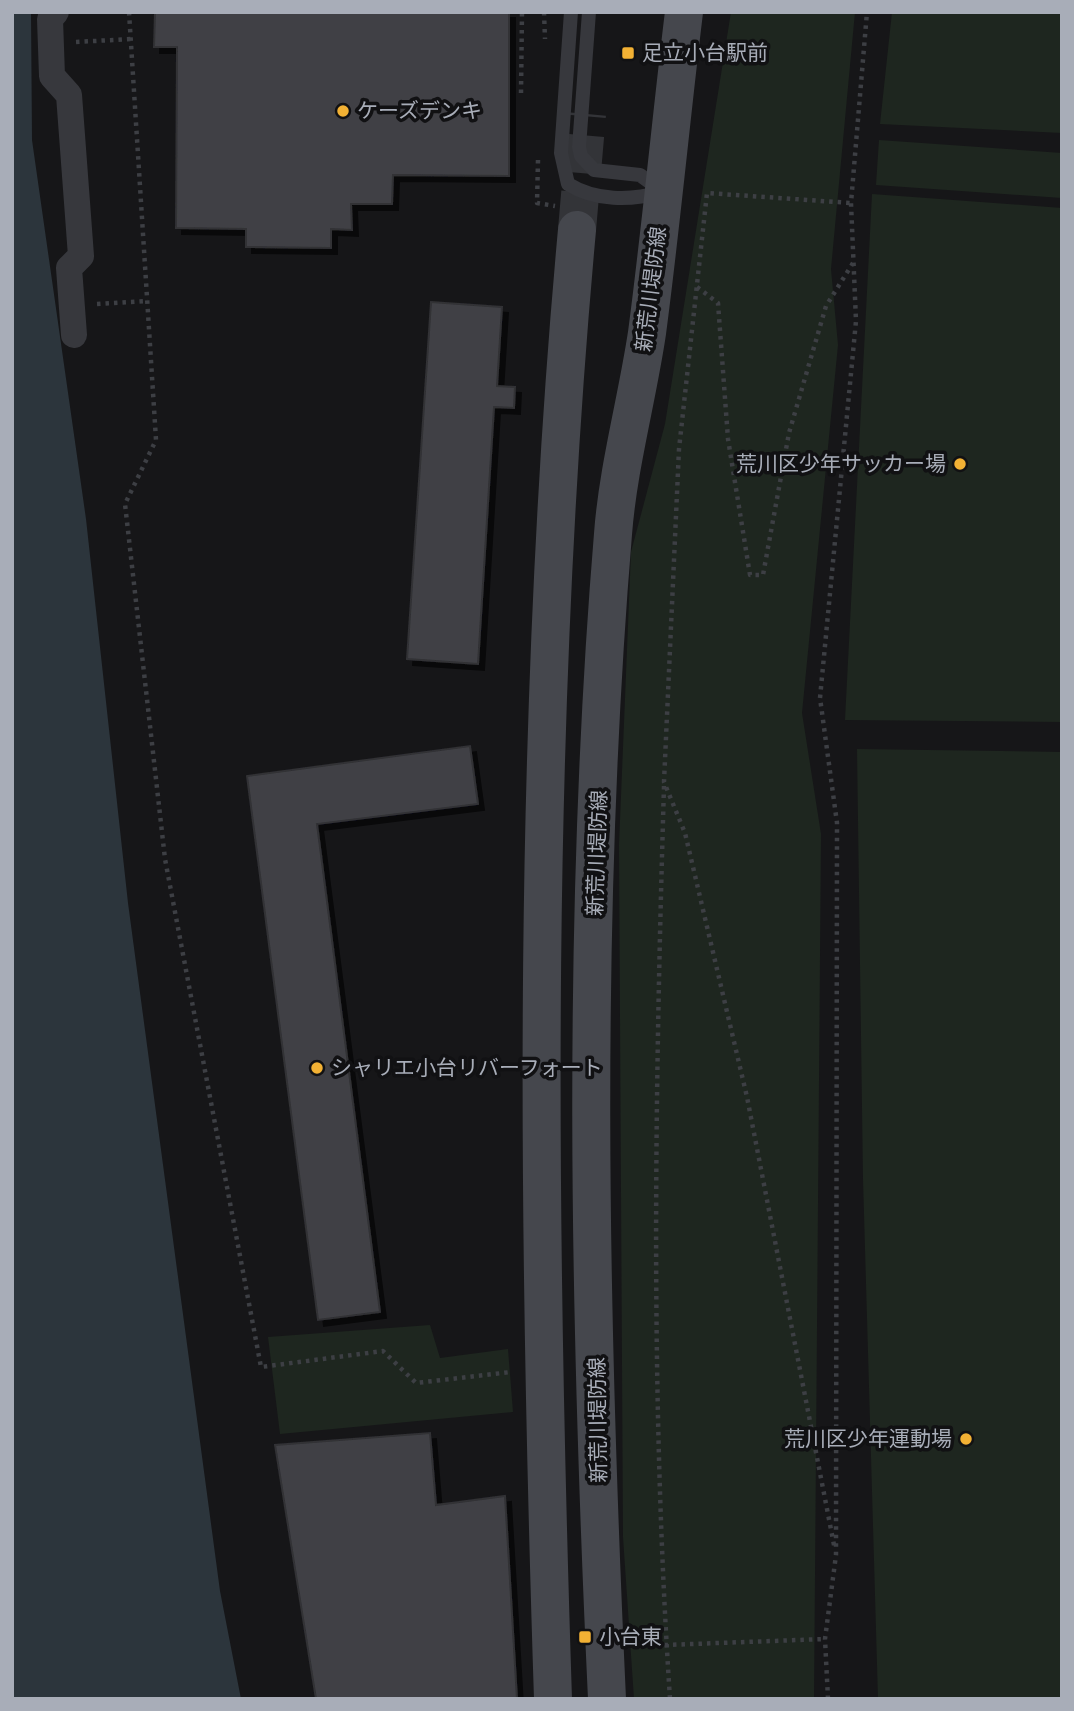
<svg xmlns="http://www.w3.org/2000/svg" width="1074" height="1711" font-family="Poppins,'Noto Sans JP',sans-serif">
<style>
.green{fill:#1e261f}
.water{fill:#2c353c}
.building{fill:#404145;stroke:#303034;stroke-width:2;filter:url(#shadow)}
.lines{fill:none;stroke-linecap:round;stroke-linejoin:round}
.secondary-tunnel{stroke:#333438;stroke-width:38;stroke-dasharray:38 19;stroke-linecap:butt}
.path{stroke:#3d3f44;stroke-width:4.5;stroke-dasharray:3.5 5;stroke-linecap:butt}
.lane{stroke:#37383d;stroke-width:14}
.street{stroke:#37383d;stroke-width:26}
.secondary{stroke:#45474d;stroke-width:38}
.poi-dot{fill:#f2b134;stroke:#111113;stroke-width:2.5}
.labels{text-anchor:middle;stroke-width:7;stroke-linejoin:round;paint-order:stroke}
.poi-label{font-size:21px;fill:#a8adb8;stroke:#111113;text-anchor:start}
.street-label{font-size:21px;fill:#a8adb8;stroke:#111113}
</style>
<defs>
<filter id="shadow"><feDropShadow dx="6" dy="6" stdDeviation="0" flood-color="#0009"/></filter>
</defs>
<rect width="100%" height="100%" fill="#161618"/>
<path class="green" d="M731 12H855L831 269 838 345 802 713 821 834 814 1699H634L623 1537 619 845 631 552 665 424Z
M892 12H1062V133L880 124Z
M879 140 1062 153V198L876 185Z
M872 194 1062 208V722L845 720Z
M857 749 1062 752V1699H878L863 1179Z
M430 1325 440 1358 508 1349 513 1412 280 1434 268 1337Z"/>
<path class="water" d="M12 12H31L32 140 86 519 128 903 220 1591 241 1699H12Z"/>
<path class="building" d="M155 12H509V176L393 175 392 204H351L352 230 331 229V248L246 247V229L176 228 177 47H154Z
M431 302 502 307 497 386 515 387 514 408 494 407 478 664 407 659Z
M470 746 478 804 317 824 380 1312 318 1320 247 776Z
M430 1433 436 1505 505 1496 517 1699H316L275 1445Z"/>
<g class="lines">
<path class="secondary-tunnel" d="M577 230 587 114"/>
<path class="path" d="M129 12 156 440 125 504 165 859 261 1367 383 1351 416 1383 511 1372
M544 12 545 39
M76 42 131 39
M521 93 522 12
M538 160 537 203 555 206
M697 287 718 303 728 439 750 575H763L789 433 826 306 853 263
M97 304 148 301
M664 786C655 1091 650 1395 670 1699
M834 1545 747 1097 685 833 664 782 679 449 707 193 851 203
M639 1646 825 1639
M828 1699 825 1639 836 1555 837 823 820 698 856 321 851 203 867 12"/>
<path class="lane" d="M571 12 561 153 568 184C595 201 631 201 661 192
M589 12 579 147 581 156 594 170 640 175 662 191"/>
<path class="street" d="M56 12 50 19 52 76 69 95 81 256 69 268 74 335"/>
<path class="secondary" d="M553 1699C537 1209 532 719 577 230
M607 1699C589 1313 581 919 613 534 618 467 637 400 647 333 661 227 671 119 684 12"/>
</g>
<g class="poi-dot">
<rect x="621" y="46" width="14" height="14" rx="3.5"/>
<circle cx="343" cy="111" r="7"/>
<circle cx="960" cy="464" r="7"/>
<circle cx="317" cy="1068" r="7"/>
<circle cx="966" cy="1439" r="7"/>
<rect x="578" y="1630" width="14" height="14" rx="3.5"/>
</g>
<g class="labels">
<g class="poi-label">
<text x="642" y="60">足立小台駅前</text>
<text x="357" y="118">ケーズデンキ</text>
<text x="946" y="471" text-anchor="end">荒川区少年サッカー場</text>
<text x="331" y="1075">シャリエ小台リバーフォート</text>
<text x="952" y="1446" text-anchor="end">荒川区少年運動場</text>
<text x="599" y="1644">小台東</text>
</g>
<g class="street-label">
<text transform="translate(651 289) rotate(-83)" y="7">新荒川堤防線</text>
<text transform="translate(597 853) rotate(-88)" y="7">新荒川堤防線</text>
<text transform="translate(598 1420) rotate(-91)" y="7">新荒川堤防線</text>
</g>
</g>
<rect width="1074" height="1711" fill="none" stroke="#a8adb8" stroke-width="28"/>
</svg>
